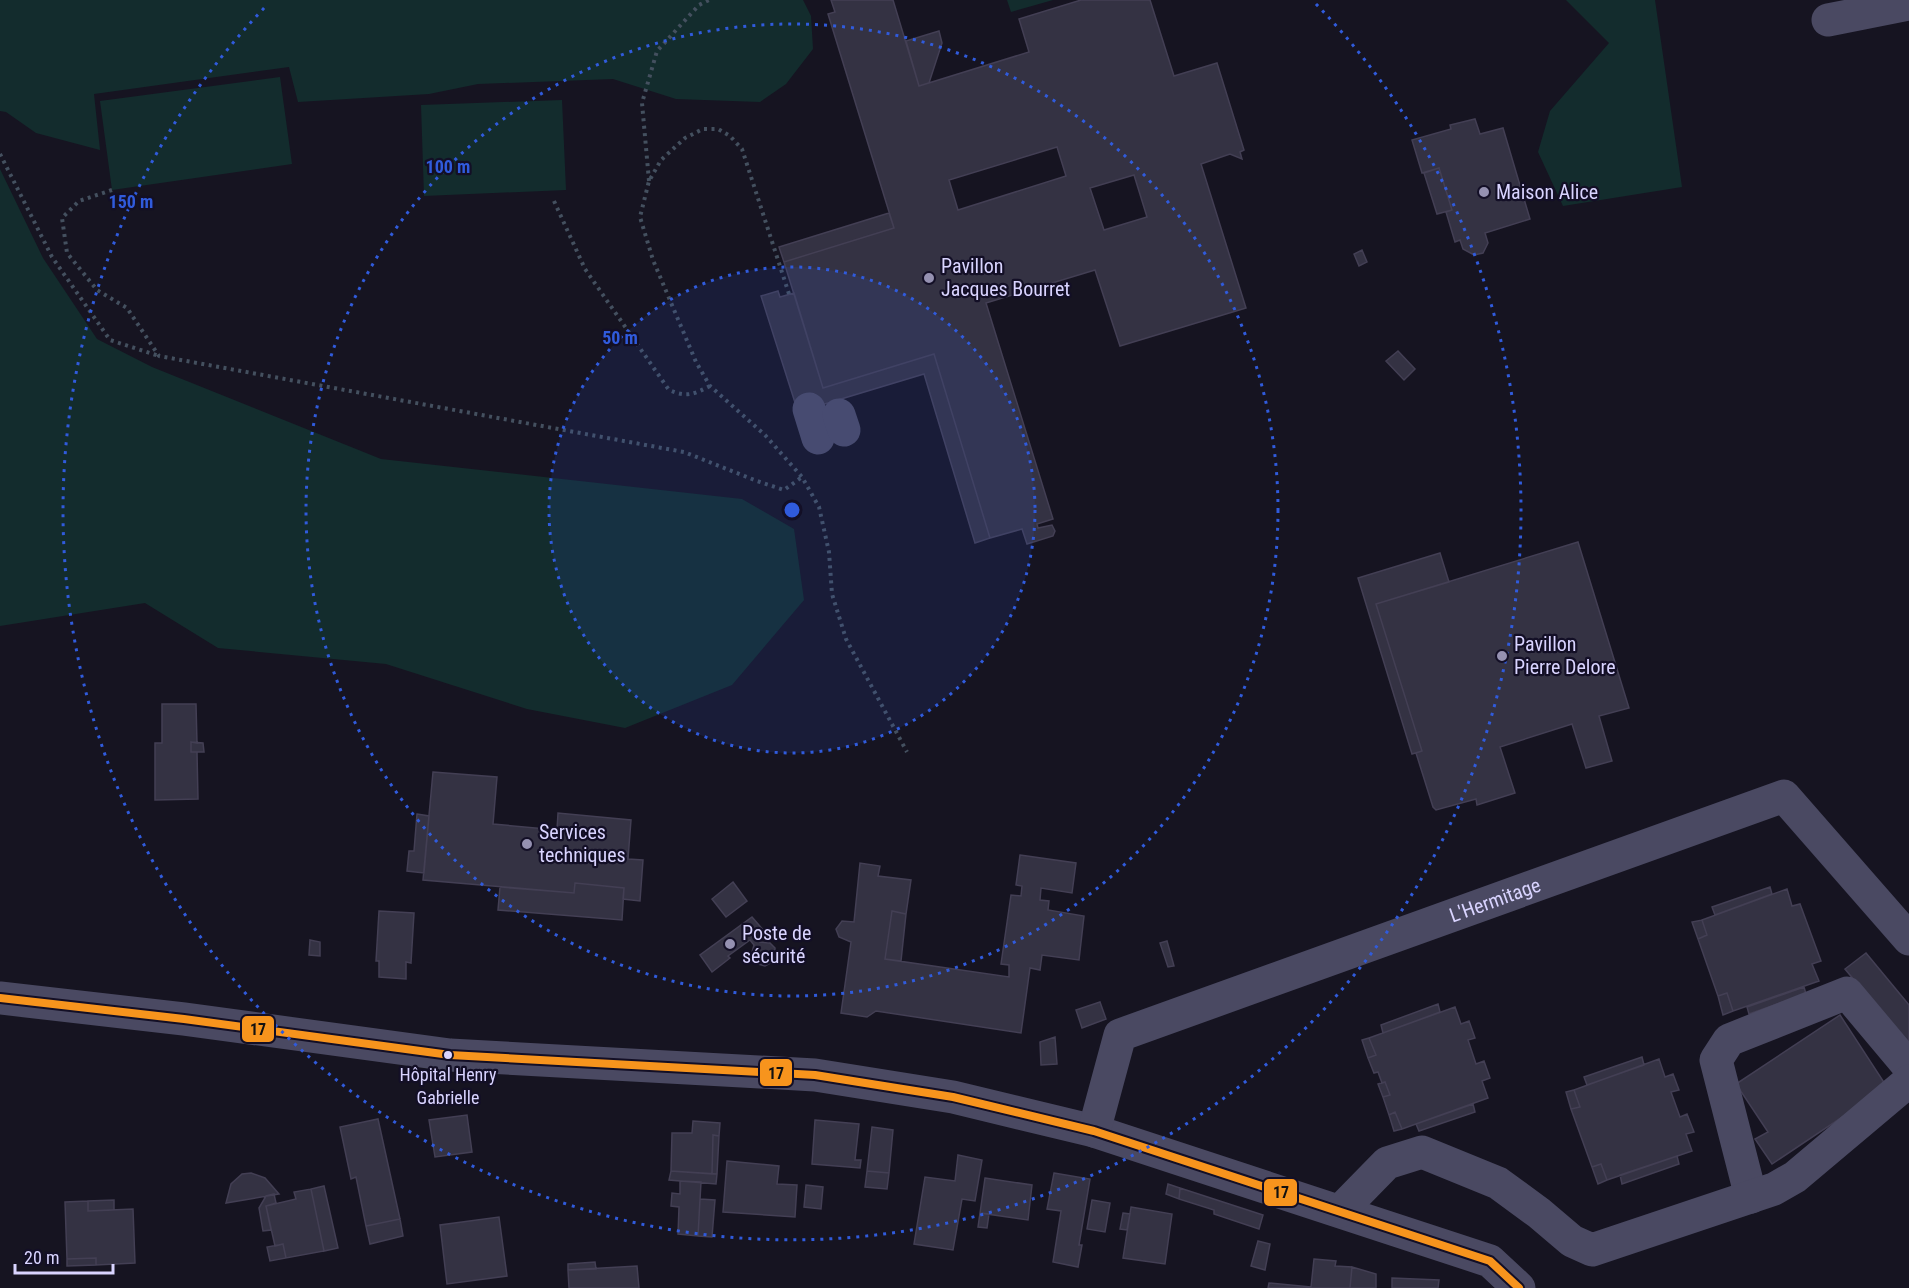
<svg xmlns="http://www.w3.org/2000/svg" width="1909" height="1288" font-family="'Roboto Condensed',sans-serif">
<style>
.green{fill:#132c2d}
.building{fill:#343243;stroke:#433f54;stroke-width:1.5;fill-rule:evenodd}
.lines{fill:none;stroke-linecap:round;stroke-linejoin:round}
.path{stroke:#44505f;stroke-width:4;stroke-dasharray:3 4.5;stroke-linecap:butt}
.minor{stroke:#4a4962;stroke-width:33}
.bus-1-casing{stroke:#130f26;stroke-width:12}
.bus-1{stroke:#f7941d;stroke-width:8}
.ring{fill:none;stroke:#305bdc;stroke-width:3;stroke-dasharray:3 6}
.poi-dot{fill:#9591b1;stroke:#130f26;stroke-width:2}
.bus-dot{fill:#d9d4ff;stroke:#130f26;stroke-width:2}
.labels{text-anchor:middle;stroke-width:4.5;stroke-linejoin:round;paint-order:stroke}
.bus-label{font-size:18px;fill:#d9d4ff;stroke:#130f26}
.poi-label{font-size:20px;fill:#d9d4ff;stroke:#130f26;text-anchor:start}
.street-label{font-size:20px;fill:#d9d4ff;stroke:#130f26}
.centre{fill:#305bdc;stroke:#130f26;stroke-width:3}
.ring-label{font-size:18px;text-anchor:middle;font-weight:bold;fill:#305bdc;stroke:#130f26;stroke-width:4.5;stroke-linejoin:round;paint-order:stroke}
.line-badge{stroke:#130f26;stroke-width:2}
.pale-badge-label{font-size:16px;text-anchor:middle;font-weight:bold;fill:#111}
</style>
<rect width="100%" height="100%" fill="#161421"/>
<path class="green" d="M0 0H803L811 16 813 49 786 84 760 102 676 99 613 79 478 84 429 94 298 102 289 67 94 94 100 150 36 133 6 112 0 111Z
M1007 0H1053L1011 12Z
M1566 0H1655L1682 187 1563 206 1538 152 1550 111 1609 43Z
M280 77 292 164 112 190 100 101Z
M562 100 566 190 424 196 421 105Z
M0 169 43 258 97 339 152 367 381 459 742 499 794 529 804 600 732 685 625 728 527 709 386 664 218 648 145 603 0 626Z"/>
<path class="building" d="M831 0H893L919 86 1029 52 1019 19 1081 0H1150L1174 76 1217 63 1244 150 1240 152 1242 159 1230 154 1201 164 1246 308 1120 346 1095 270 986 303 1053 519 1037 524 1038 528 1052 525 1055 531 1053 536 1027 544 1022 529 990 538 934 354 823 388 784 262 894 228 828 14 835 12ZM1057 147 1066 176 958 210 949 180ZM1134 175 1147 217 1104 230 1090 188Z
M939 31 942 43 929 83 919 86 906 41Z
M1475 119 1480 134 1503 128 1530 219 1485 233 1488 243 1483 253 1474 255 1463 249 1460 240 1455 242 1446 212 1452 210 1439 168 1422 173 1412 140 1451 129 1450 125Z
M1439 168 1452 210 1437 214 1424 173Z
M889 213 894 228 784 262 779 247Z
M1362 250 1367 262 1359 266 1354 254Z
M778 291 780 297 794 293 823 388 934 354 990 538 975 543 924 374 798 412 761 296Z
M1398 351 1415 369 1404 380 1386 361Z
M1578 542 1629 708 1599 716 1612 761 1586 768 1572 724 1500 747 1515 793 1477 805 1476 799 1436 810 1433 807 1416 753 1422 751 1376 604Z
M1440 553 1449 582 1376 604 1422 751 1412 754 1358 578Z
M162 704H196L197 743 191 742V752H197L198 799 155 800V743H162Z
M191 742 203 743 204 752H191Z
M433 772 497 777 493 824 557 830 558 813 631 820 628 859 643 860 640 901 623 899 624 888 575 883 574 893 423 880Z
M417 814 429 816 424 873 407 871 409 851H414Z
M1020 855 1076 863 1072 893 1041 888 1040 900 1049 901 1048 910 1084 916 1079 960 1042 955 1040 970 1030 968 1021 1033 876 1011 867 1017 841 1013 851 942 839 937 836 929 842 921 854 922 860 863 880 866 878 876 911 880 906 914 892 911 885 959 1009 977V965L1001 964 1011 895 1021 896 1022 886 1016 885Z
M733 882 747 901 726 917 712 899Z
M575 883 624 888 622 920 498 910 500 887 574 893Z
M1770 887 1772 894 1715 915 1712 907Z
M1787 889 1792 906 1800 904 1821 961 1812 964 1819 981 1733 1011 1727 993 1718 996 1698 939 1707 935 1702 920Z
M379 911 414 913 411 963 406 962V979L379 977V961H376Z
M892 911 906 914 901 961 885 959Z
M752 917 764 931 755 936 760 942 770 943 775 948 774 961 765 966 755 963 751 956 754 945 750 940 728 956 730 958 712 972 700 955Z
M1702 920 1707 935 1698 939 1692 922Z
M310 940 320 942V956L309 955Z
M1167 941 1174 966 1168 967 1160 943Z
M1866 953 1909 1005V1046L1845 969Z
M1804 987 1806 994 1749 1014 1747 1007Z
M1727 993 1733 1011 1723 1015 1718 996Z
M1100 1002 1106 1019 1082 1028 1076 1010Z
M1438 1004 1440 1012 1383 1033 1381 1025Z
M1455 1007 1461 1024 1469 1021 1475 1038 1468 1040 1476 1064 1484 1061 1490 1078 1482 1081 1488 1098 1402 1129 1395 1112 1389 1115 1383 1097 1390 1095 1385 1082 1382 1083 1378 1072 1374 1073 1368 1058 1376 1055 1369 1038Z
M1840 1015 1887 1087 1772 1164 1755 1139 1768 1132 1736 1084Z
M1055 1037 1057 1064 1041 1065 1040 1042Z
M1369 1038 1376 1055 1368 1058 1362 1040Z
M1642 1057 1644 1065 1587 1085 1584 1077Z
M1659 1059 1665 1077 1673 1074 1679 1090 1671 1092 1680 1117 1687 1114 1694 1132 1686 1134 1692 1151 1607 1180 1601 1164 1592 1167 1571 1109 1580 1107 1574 1090Z
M1385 1082 1390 1095 1383 1097 1378 1084Z
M1574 1090 1580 1107 1571 1109 1566 1092Z
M1473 1104 1475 1112 1419 1131 1416 1124Z
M1395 1112 1402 1129 1394 1131 1389 1115Z
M467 1115 472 1152 435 1157 429 1120Z
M378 1119 400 1219 366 1226 356 1177 351 1179 340 1127Z
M815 1120 859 1124 855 1160H861L860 1168 812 1164Z
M693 1121 720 1123 719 1136 713 1135 712 1174 671 1171 672 1133H692Z
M872 1127 893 1130 889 1173 867 1171Z
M713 1135 719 1136 717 1174H712Z
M958 1155 982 1160 975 1201 962 1199 953 1250 914 1244 925 1177 955 1181Z
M1677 1156 1679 1164 1622 1184 1620 1175Z
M727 1161 779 1166 777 1184 797 1185 795 1217 723 1212Z
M1601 1164 1607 1180 1598 1184 1592 1167Z
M671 1171 717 1174 716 1184 669 1180Z
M867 1171 889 1173 887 1189 865 1187Z
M251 1173 265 1178 279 1194 226 1203 231 1184 242 1174Z
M1054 1173 1090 1179 1079 1245H1082L1078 1267 1053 1262 1061 1211 1047 1209Z
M985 1178 1032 1185 1028 1220 980 1213Z
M680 1181 701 1182 698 1236 678 1234 679 1207 671 1206 672 1193 680 1194Z
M1168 1184 1180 1188 1179 1199 1166 1194Z
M806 1185 823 1187 821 1209 804 1207Z
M324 1186 338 1248 324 1251 311 1189Z
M1180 1188 1263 1215 1259 1229 1214 1214V1210L1179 1199Z
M311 1189 324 1251 286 1258 283 1244 275 1246 266 1206 296 1199 294 1192Z
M274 1194 276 1203 266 1206 271 1230 263 1231 259 1208 266 1196Z
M700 1199 715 1200 712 1237 698 1236Z
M114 1200V1210L88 1211V1201Z
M1092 1200 1110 1203 1105 1232 1087 1229Z
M88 1201V1211L133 1209 135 1263 96 1265V1258L67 1259 65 1202Z
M1131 1207 1172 1214 1165 1264 1123 1258Z
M980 1213 989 1214 987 1228 978 1227Z
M1123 1213 1130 1214 1127 1230 1120 1229Z
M499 1217 507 1276 447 1284 440 1225Z
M400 1219 403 1236 370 1244 366 1226Z
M1258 1241 1270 1244 1265 1270 1251 1266Z
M283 1244 286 1258 270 1261 267 1247Z
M96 1258V1265L67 1266V1259Z
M1314 1259 1336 1261 1335 1266 1352 1267 1350 1288H1268L1269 1283 1311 1287Z
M595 1262 596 1269 568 1270V1264Z
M637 1266 639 1288H569L568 1270Z
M1352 1267 1376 1274V1288H1350Z
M1392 1278 1439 1280 1438 1288H1392Z"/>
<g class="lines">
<path class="path" d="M0 154 52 257 110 340 159 356
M649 181 642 103 657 51 699 5 709 0
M112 190 79 201 62 218 67 253 97 290 127 308 159 356 684 452 757 481 784 490 802 477
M554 201 585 269 669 390C687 398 694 394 710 386
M789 294 742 149 730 136 718 129H703L685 138 661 160 649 181 640 217 653 260 696 362 710 386 765 435 802 477 819 507 829 552 832 594 846 639 907 752"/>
<g class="minor">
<path d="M1828 20 1909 4"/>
<path d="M809 409 818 438"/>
<path d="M839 415 844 430"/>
<path d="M0 998 184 1019 450 1055 815 1075 953 1097 1094 1131 1490 1261 1519 1288"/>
<path id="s1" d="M1094 1131 1120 1035 1784 796 1909 939"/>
<path d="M1751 1197 1716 1060 1729 1040 1847 993 1909 1067"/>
<path d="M1340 1211 1387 1163 1422 1152 1498 1183 1539 1213 1572 1241 1592 1250 1774 1189 1795 1177 1909 1081"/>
</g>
<g class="bus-1-casing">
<path id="bus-1" d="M0 998 184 1019 450 1055 815 1075 953 1097 1094 1131 1490 1261 1519 1288"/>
</g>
<use href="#bus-1" class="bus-1"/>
</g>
<circle cx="792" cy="510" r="243" fill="#305bdc" fill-opacity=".12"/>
<g class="ring">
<circle cx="792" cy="510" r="243"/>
<circle cx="792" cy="510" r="486"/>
<path d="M1316 4A729 729 0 1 1 268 4"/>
</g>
<g class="poi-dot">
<circle cx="1484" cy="192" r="6"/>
<circle cx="929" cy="278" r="6"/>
<circle cx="1502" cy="656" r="6"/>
<circle cx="527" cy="844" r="6"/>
<circle cx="730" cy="944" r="6"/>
</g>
<circle class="bus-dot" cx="448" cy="1055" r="5"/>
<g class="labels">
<g class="bus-label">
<text x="448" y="1081">Hôpital Henry<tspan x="448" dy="23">Gabrielle</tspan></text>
</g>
<g class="poi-label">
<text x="1496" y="199">Maison Alice</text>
<text x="941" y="273">Pavillon<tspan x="941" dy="23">Jacques Bourret</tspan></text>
<text x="1514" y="651">Pavillon<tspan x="1514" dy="23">Pierre Delore</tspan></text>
<text x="539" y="839">Services<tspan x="539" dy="23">techniques</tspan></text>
<text x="742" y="940">Poste de<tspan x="742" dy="23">sécurité</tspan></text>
</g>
<g class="street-label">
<text dy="7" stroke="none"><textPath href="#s1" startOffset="498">L'Hermitage</textPath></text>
</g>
</g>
<circle cx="792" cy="510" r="9" class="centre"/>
<g class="ring-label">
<text x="448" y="173">100 m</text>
<text x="131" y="208">150 m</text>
<text x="620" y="344">50 m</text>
</g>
<g class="line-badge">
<rect x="241" y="1015" width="34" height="28" rx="6" fill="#f7941d"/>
<rect x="759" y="1058" width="34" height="29" rx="6" fill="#f7941d"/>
<rect x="1263" y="1178" width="35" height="29" rx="6" fill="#f7941d"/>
</g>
<g class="pale-badge-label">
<text x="258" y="1035">17</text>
<text x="776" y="1079">17</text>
<text x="1281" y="1198">17</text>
</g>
<path d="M15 1264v9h98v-9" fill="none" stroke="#d9d4ff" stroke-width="3"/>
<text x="24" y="1264" font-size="18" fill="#d9d4ff" stroke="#130f26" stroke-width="4.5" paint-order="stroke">20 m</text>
</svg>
